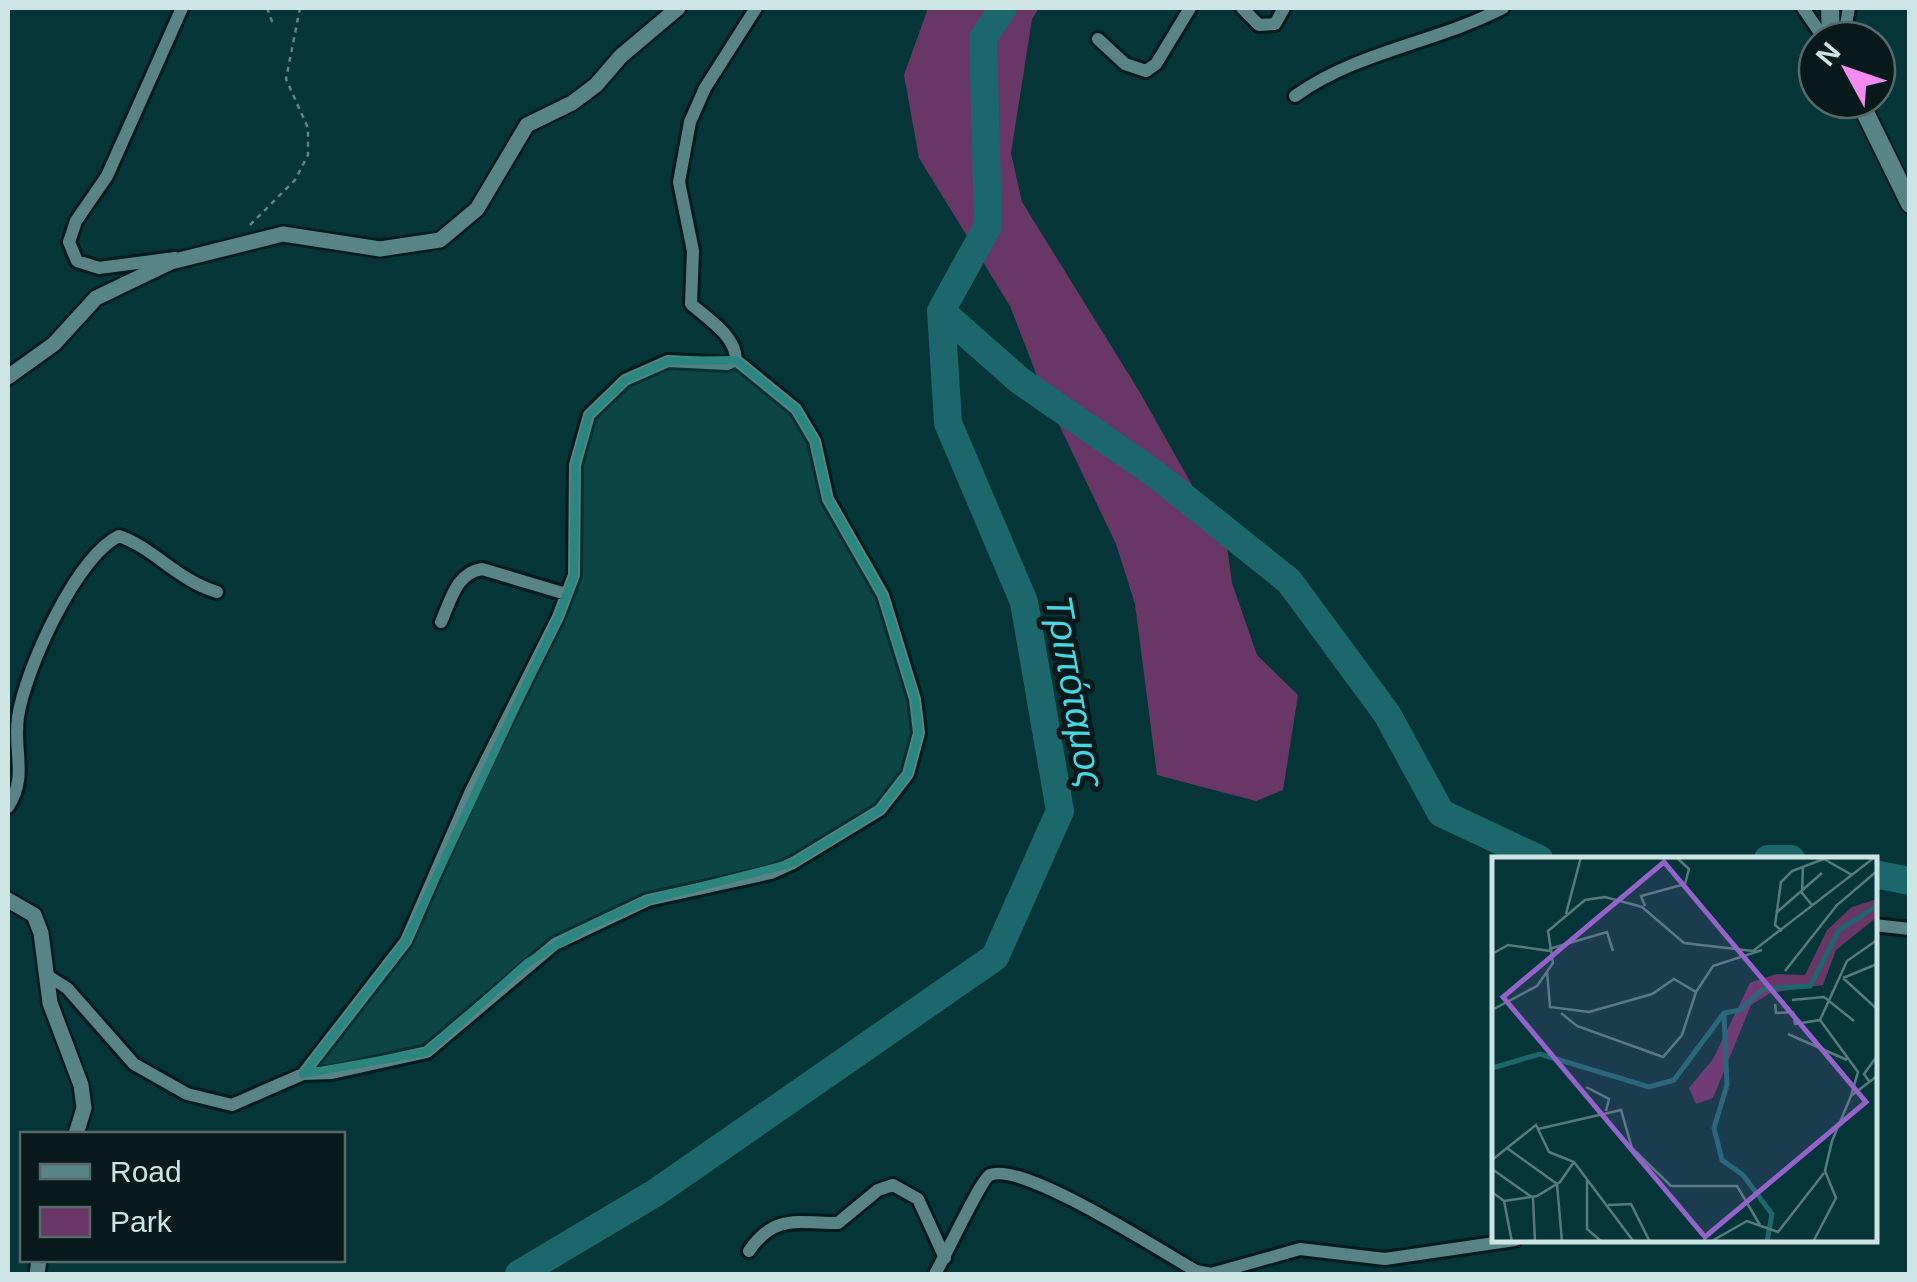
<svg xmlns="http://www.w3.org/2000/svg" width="1917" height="1282" font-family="Helvetica,sans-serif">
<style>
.green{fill:#693766}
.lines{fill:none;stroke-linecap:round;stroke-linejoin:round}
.river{stroke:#1b676c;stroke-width:28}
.minor-casing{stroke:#001b1d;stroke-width:18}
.tertiary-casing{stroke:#001b1d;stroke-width:20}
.secondary-casing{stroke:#001b1d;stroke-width:22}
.path{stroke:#5f8486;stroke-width:2.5;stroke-dasharray:5 5;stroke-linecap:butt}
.minor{stroke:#588387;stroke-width:12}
.tertiary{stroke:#588387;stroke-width:15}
.secondary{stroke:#588387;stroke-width:18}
.marked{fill:#2c8680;fill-opacity:0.2;stroke:#2c8680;stroke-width:8;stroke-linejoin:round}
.labels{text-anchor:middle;stroke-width:10;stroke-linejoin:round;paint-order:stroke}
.water-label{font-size:38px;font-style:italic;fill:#48d6e0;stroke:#07191b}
.inset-river{fill:none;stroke:#1b676c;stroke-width:5}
.inset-road{fill:none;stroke:#557b7d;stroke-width:2.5}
.view{fill:#9463ca;fill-opacity:0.15;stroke:#9463ca;stroke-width:5}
.inset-edge{fill:none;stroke:#cde4e5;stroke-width:5}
</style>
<rect width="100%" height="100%" fill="#053538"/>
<path class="green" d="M928 8H1039L1032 19 1011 153 1022 202 1139 391 1227 547 1232 583 1257 655 1298 695 1283 790 1256 801 1157 775 1135 604 1116 544 1042 389 1010 306 919 158 904 75Z"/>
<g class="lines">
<path class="river" d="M941 311 1019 380 1155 474 1289 581 1387 714 1441 813 1539 859
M1768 859H1791
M1874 874 1910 881
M519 1274 655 1193 995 957 1060 811 1024 602 948 423 941 311 988 226 983 38 1003 8"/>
<g class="minor-casing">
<path id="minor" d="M1242 8 1259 25 1275 24 1284 8
M1803 8 1825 40
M1098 39 1125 64 1146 71 1156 64 1190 8
M1843 40 1849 8
M1295 96C1358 51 1435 43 1503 8
M175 258 99 268 77 261 69 242 76 221 107 176 182 8
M441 622C451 600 456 573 482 569L566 594
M8 807C28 777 13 751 18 717 25 670 76 557 119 536 154 548 177 580 217 592
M1874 925 1910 929
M48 976 67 988 134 1064 187 1094 232 1105 303 1074 406 941 471 791 558 617 574 575 575 465 589 415 625 380 668 361 727 364 736 360C736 336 708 319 691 304L693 251 679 182 690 122 705 88 756 8
M303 1074 332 1073 427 1052 555 944 648 900 771 873 793 863 880 810 908 774 919 733 915 699 883 595 828 499 815 441 796 409 736 360
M749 1251C774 1214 798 1223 838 1223L878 1190 893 1185 918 1199 945 1258
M935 1274C944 1259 981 1179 990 1175 1023 1161 1162 1252 1196 1271L1211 1274 1300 1249 1385 1259 1515 1240"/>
</g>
<g class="tertiary-casing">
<path id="tertiary" d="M8 377 54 344 96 298 171 262 283 234 380 249 440 240 477 209 527 125 572 103 596 85 621 56 678 8
M8 900 34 915 41 933 50 1003 81 1085 84 1108 76 1134
M37 1274 39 1260"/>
</g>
<g class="secondary-casing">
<path id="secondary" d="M1830 8 1831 40
M1859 100 1910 204"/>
</g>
<path class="path" d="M267 8 273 24
M250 225 295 180 308 155V128L286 79 300 8"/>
<use href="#minor" class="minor"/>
<use href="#tertiary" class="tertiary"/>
<use href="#secondary" class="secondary"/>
</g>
<path class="marked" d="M736 360 796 409 815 441 828 499 883 595 915 699 919 733 908 774 880 810 793 863 648 900 583 929 527 963 427 1052 303 1074 406 941 558 617 574 575 575 465 589 415 625 380 668 361Z"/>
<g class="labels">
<g class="water-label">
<text transform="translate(1075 692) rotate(80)" y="13">Τριπόταμος</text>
</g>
</g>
<g transform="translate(1492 857)">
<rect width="385" height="385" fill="#053538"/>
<path d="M385 42V60L344 93 331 128 278 136 259 148 221 241 204 247 197 231 221 202 258 126 284 117 313 118 335 73 360 50Z" fill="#693766"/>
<path class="inset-river" d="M232 156 235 228 222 271 230 303 251 318 280 357 275 385M0 211 48 197 157 230 182 223 232 156 248 153 271 132 318 129 347 73 385 49"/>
<path class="inset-road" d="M332 2 360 18M311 10 310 36 320 48M153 49 149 39 193 27 197 12 184 0M284 56 330 16M74 57 89 0M290 74 283 68 289 25 300 14 337 0M57 92 115 75 121 94M0 97 16 88 58 94M55 114 58 150 97 155 160 137 182 122 204 135 221 109 270 93M293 114 345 48 385 14M351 121 385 152M351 121 385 107M300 143 332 140 362 164M283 147 284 156 301 155 303 167 328 163M0 153 45 129 61 106 56 74 93 43 113 40 150 50 192 86 261 94 383 0M69 156 85 169 171 200 190 178 204 135M328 163 355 104 385 83M328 163 366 215 359 239M296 177 355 203M377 224 372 217 385 199M94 230 117 242 114 254M46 272 129 253 140 291 179 329H245L268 368M15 291 65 327 70 385M0 303 44 268 57 295 82 305 142 385M0 312 41 341 43 385M95 323V372L110 385M0 335 12 344 20 385M12 344 45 339 68 325 82 305M116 348 139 347 158 385M218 385 255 364 286 375 332 316M321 385 344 341 333 314 340 284 359 239 385 219"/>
<path class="view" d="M172 5 374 245 213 380 11 140Z"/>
<rect width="385" height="385" class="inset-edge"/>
</g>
<rect width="1917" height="1282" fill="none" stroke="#cde4e5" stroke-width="20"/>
<rect x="20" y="1132" width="325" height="130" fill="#07191b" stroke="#566a6c" stroke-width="2.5"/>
<rect x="40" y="1164" width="50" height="15" fill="#588387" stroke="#566a6c" stroke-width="2.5"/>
<text x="110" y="1182" font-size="30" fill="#cde4e5">Road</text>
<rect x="40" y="1207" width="50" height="30" fill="#693766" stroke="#566a6c" stroke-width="2.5"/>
<text x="110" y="1232" font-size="30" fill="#cde4e5">Park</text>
<g transform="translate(1847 70) rotate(310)"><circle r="48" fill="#07191b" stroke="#566a6c" stroke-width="2.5"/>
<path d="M0-8L18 38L0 25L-18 38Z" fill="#f589ee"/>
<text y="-15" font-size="28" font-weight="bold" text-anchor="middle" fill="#cde4e5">N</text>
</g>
</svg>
